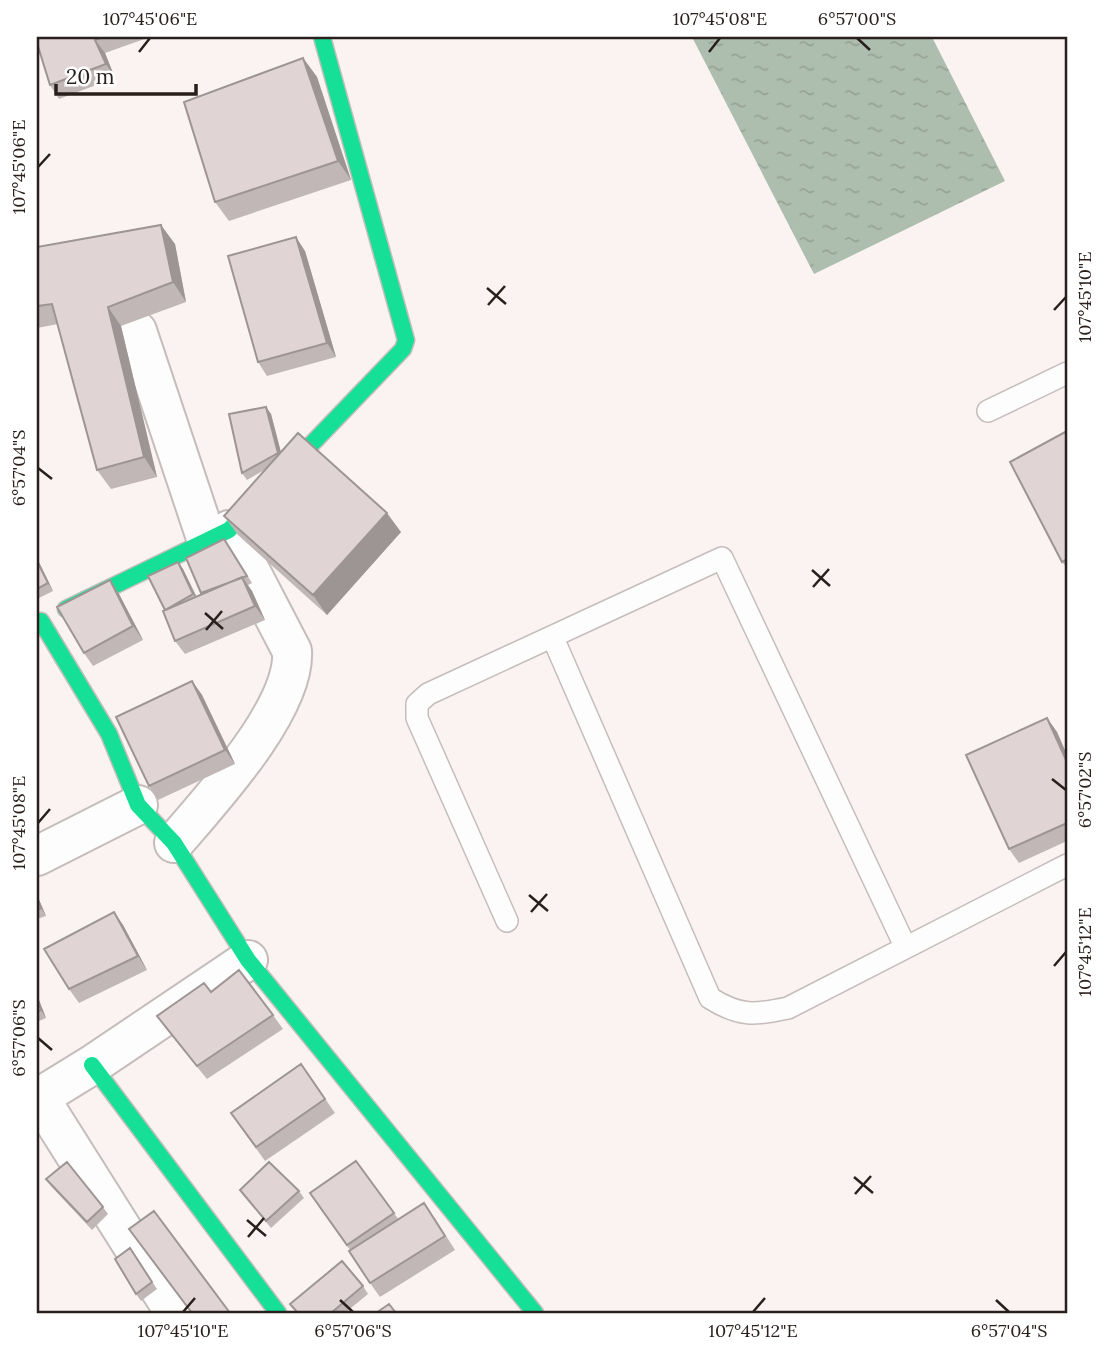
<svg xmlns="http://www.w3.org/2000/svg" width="1104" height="1350" font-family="Lora,serif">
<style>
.water{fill:url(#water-ripples)}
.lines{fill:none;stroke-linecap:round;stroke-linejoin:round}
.lane-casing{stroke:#c5bdbc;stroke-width:24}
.street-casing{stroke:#c5bdbc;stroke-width:42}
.fast-casing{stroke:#c5bdbc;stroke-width:19}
.lane{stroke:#fefdfd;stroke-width:21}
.street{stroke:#fefdfd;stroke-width:38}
.fast{stroke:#16e098;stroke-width:16}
.wall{fill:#c1b7b6}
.shaded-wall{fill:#9d9594}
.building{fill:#e0d5d4;stroke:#9d9594;stroke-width:2}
.ticks{fill:none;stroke:#291f1d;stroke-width:2.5}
.neatline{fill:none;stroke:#291f1d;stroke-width:2.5}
.ticks-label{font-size:18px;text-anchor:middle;fill:#291f1d}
</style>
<defs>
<pattern id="water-ripples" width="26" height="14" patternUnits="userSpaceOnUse" patternTransform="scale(1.75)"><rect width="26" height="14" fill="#aebeae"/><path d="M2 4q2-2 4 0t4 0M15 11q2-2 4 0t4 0" fill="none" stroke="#96a395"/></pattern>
</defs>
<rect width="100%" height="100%" fill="#faf3f2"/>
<path class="water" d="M692 37H932L1005 181 814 274Z"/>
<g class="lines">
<g class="lane-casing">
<path id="lane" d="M988 411 1067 373
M553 638 710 998C740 1017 755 1015 788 1008L1067 865
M507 921 417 718V704L428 694 722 558 905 946"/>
</g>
<g class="street-casing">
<path id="street" d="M137 331 207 541
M174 843C211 800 296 708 292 651L229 530
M37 856 138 805
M37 1094 175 1313
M40 1097 92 1065 248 960"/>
</g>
<g class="fast-casing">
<path id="fast" d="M66 609 229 530 403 349 406 340 322 37
M41 621 109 734 138 805 174 843 248 960 535 1313
M92 1065 278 1313"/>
</g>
<use href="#lane" class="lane"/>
<use href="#street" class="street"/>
<use href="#fast" class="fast"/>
</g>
<path class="wall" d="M37 37H150L105 53 115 78 59 99 50 85Z
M303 58 317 77 351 180 229 221 215 202Z
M175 244 186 302 121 326 157 477 111 489 97 470 58 324 37 328V247Z
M305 251 336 357 267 376 258 362Z
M266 407 271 414 281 453 401 532 327 615 238 535 224 516 266 469 247 480 242 473Z
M1067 431V568L1062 562Z
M229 546 252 583 248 585 252 591 265 620 185 654 175 641 165 610 178 562 183 569 197 597 202 594 186 558Z
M37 559 53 591 37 599Z
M110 580 119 594 143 640 93 666 84 653Z
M192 681 202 695 235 764 158 800 149 786Z
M1047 718 1057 732 1067 755V841L1019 863 1009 849Z
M37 895 46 916 37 919Z
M114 912 123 925 147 970 79 1003 69 989Z
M211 992 273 1015 283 1029 207 1079 167 1030 157 1016Z
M37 995 46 1018 37 1022Z
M301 1064 335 1113 265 1161 231 1113Z
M356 1161 399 1220 434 1217 455 1250 380 1297 370 1283 350 1250 310 1193Z
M46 1179 103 1207 108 1214 92 1230 51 1186Z
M240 1190 299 1191 304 1198 271 1228Z
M130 1248 157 1289 141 1301 136 1294Z
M363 1286 368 1294 345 1313H297L290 1304Z"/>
<path class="shaded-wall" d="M95 40 105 53 115 78 106 64Z
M303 58 317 77 351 180 338 161Z
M161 225 175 244 186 302 173 282Z
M296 237 305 251 336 357 327 343Z
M108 307 121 326 157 477 144 457Z
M266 407 271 414 283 460 278 453Z
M387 513 401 532 327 615 313 595Z
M37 559 38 560 53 591 48 583Z
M178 562 183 569 198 601 193 594Z
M242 577 252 591 265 620 255 606Z
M110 580 119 594 143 640 133 626Z
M192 681 202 695 235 764 225 750Z
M1047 718 1057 732 1067 755V762Z
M37 895 46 916 41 908 37 899Z
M114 912 123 925 147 970 138 956Z
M37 995 46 1018 41 1010 37 1000Z"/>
<path class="building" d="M37 37H103L95 40 106 64 50 85 37 43Z
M303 58 338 161 215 202 184 102Z
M161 225 173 282 108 307 144 457 97 470 52 304 37 306V247Z
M296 237 327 343 258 362 228 256Z
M266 407 278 453 242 473 229 414Z
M1067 431V559L1062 562 1010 462Z
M298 433 387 513 313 595 224 516Z
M224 539 247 576 201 593 186 558Z
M37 561 48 583 37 589Z
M178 562 193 594 165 610 148 576Z
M242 577 255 606 175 641 163 611Z
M110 580 133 626 84 653 57 607Z
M192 681 225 750 149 786 116 717Z
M1047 718 1067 762V823L1009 849 966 755Z
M37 899 41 908 37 910Z
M114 912 138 956 69 989 44 949Z
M239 970 273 1015 197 1066 157 1016 204 983 211 992Z
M37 1000 41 1010 37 1012Z
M301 1064 325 1099 256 1147 231 1113Z
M356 1161 394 1213 347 1245 310 1193Z
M67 1162 103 1207 87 1222 46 1179Z
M269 1162 299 1191 266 1221 240 1190Z
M424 1203 445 1236 370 1283 349 1251Z
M154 1211 230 1313H192L129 1229Z
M130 1248 152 1282 136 1294 115 1259Z
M342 1261 363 1286 331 1313H298L290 1304Z
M389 1304 396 1313H376Z"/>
<path class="ticks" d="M857 38 870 50M139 52 150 38M709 52 720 38M38 167 50 154M487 288 506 304M488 305 505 286M1054 310 1066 297M38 468 52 479M812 570 830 586M813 587 829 569M205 613 223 629M206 630 222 611M1052 779 1066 790M38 823 50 809M529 895 548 911M531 912 547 894M1054 966 1066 952M38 1038 52 1050M854 1177 873 1193M855 1194 871 1176M247 1220 266 1236M248 1237 264 1218M340 1300 353 1312M996 1300 1009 1312M183 1312 195 1298M753 1312 765 1298"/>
<rect width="1104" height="1350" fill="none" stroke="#ffffff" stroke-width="77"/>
<path d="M56 84v10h140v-10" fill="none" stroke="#291f1d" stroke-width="3.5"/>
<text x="66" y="84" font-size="21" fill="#291f1d" stroke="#ffffff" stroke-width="5" paint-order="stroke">20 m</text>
<rect x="38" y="38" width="1028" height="1274" class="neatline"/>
<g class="ticks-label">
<text x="150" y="25">107°45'06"E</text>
<text x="720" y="25">107°45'08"E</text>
<text x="857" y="25">6°57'00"S</text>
<text transform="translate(19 167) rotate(-90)" y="6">107°45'06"E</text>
<text transform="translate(1085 297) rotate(-90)" y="6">107°45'10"E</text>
<text transform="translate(19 468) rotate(-90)" y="6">6°57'04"S</text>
<text transform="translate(1085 790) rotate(-90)" y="6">6°57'02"S</text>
<text transform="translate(19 823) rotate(-90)" y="6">107°45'08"E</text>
<text transform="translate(1085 952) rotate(-90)" y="6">107°45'12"E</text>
<text transform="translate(19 1038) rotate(-90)" y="6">6°57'06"S</text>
<text x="183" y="1337">107°45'10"E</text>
<text x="353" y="1337">6°57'06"S</text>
<text x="753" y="1337">107°45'12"E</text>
<text x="1009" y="1337">6°57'04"S</text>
</g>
</svg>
